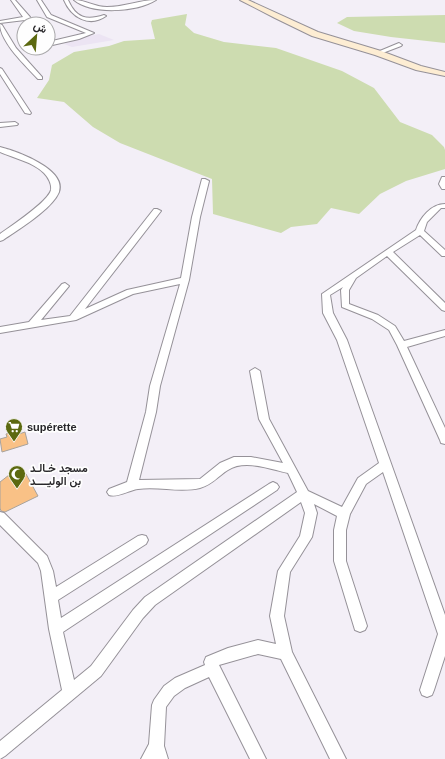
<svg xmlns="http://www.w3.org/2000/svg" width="445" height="759" font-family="Arial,Vazirmatn,sans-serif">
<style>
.built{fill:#ece4f3}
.green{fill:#cddcb0}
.building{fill:#f9c186;stroke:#a8a29c}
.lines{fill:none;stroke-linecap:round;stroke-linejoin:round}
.minor-casing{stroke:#959198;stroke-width:2}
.tertiary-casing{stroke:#959198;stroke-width:2}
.secondary-casing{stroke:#959198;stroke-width:2}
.minor{fill:#fff;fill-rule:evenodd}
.tertiary{fill:#fff;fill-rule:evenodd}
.secondary{fill:#fdedd3;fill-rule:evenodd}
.labels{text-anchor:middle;stroke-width:3.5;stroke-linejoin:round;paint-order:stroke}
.poi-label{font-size:11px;font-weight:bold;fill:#29282b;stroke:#fefefe;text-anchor:start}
</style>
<rect width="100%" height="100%" fill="#f3eff7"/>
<path class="built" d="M99 34 114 40 72 47 64 44 83 37Z"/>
<path class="green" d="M187 14 185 25 194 33 224 42 276 48 342 71 374 88 400 122 432 135 444 147 445 150V169L406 181 380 194 359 214 331 208 317 224 291 227 281 233 213 214 212 179 120 143 93 127 64 102 37 98 49 80 52 65 74 52 109 46 124 41 155 39 151 23 152 20Z
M445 15V43L391 37 354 31 337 23 347 17Z"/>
<path class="building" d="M15 431 16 435 25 432 28 444 2 452 0 439 7 437 6 434Z
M26 474 38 496 5 512 1 511 0 508V482L9 475Z"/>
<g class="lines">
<g class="minor-casing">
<path id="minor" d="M11 0H15L30 17 33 24H28L25 20 0 23V21L23 17Z
M37 0H41L51 15 94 33 79 39 48 46V42L86 33 47 17Z
M64 0H68C76 18 86 21 104 15L106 16C89 28 71 17 64 0Z
M74 0C85 0 95 7 107 7 124 7 140 0 156 0 137 12 92 15 74 0Z
M0 24 2 25 16 48 42 77V79H38C26 66 0 42 0 24Z
M399 43 402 45 401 46 380 54 375 53Z
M0 68 2 69 31 113 30 114 25 113 0 74Z
M15 122 18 124 17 125 0 127V123Z
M442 177H445V189H442L439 184Z
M202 179H205L209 181 200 217 189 280 160 386 156 412 139 480 200 479 220 463 234 457H251L283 463 259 419 250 371 255 368 260 371 269 419 308 491 342 507 358 478 379 463 337 340 323 313 322 294 416 230C420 218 431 204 445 204V208H441L427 222 424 231 445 250V256H442L420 235 393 252 445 303V311L442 310 387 256 356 278 349 290V304L378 315 395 326 404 341 445 330V336L407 347 445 428V444L441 443 440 440 397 345 389 330 372 319 342 307 341 290 343 287 330 295 333 313 347 340 445 615V656L434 690 432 695 427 697 422 695 420 690 438 634 383 472 366 484 350 514 346 530V561L367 626 365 630 360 632 355 630 334 561V530L337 516 314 504 317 513 312 537 290 572 284 616 292 652 346 759H330L281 659 258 654 219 665 266 759H250L209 677 185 688 174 696 166 707 164 746 168 759H141L149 744 152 705 154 700 164 686 175 678 205 665 204 662 206 657 228 648 258 640 276 644 270 616 278 571 300 536 305 513 301 502 155 605 143 618 101 676 5 756 0 759V741L62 690 49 629 41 571 38 563 0 525V512L4 513 47 556 53 571 56 587 138 536 142 535 146 536 148 540 146 544 58 600 61 618 269 484 273 482 277 484 279 487 277 490 63 632 74 680 91 666 133 610 145 597 297 492 288 473C271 469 244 459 228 470 218 476 212 485 200 488 180 493 159 486 138 489 129 490 118 498 109 495L107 492 109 489 127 482 146 412 150 386 180 284 133 294 76 320 0 333V327L29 322 62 284 65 283 69 286 41 320 70 316 154 209H157L161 211 85 309 127 290 181 278 192 217Z"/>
</g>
<g class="tertiary-casing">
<path id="tertiary" d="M0 147C16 151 67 169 59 192 52 209 19 229 3 240L0 241V234C11 226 48 202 51 190 52 184 48 177 44 173 33 162 14 158 0 152Z"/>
</g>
<g class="secondary-casing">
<path id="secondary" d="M240 0H248L318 32 381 51 421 66 445 72V76L416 70 375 55 312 36 275 18Z"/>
</g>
<use href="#minor" class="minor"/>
<use href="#tertiary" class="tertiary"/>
<use href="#secondary" class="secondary"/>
</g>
<defs>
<g id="supermarket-pin" transform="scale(0.9)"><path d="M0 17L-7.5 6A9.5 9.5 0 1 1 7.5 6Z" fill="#5c6910" stroke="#fefefe"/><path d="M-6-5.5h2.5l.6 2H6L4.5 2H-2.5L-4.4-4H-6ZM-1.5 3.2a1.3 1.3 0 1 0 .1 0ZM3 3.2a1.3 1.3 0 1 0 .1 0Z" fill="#fff"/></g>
<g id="mosque-pin" transform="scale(0.9)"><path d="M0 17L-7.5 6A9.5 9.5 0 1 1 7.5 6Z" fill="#5c6910" stroke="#fefefe"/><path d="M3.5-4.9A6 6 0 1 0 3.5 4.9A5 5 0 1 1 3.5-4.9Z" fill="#fff"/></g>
</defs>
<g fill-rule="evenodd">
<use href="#supermarket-pin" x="14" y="427"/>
<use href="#mosque-pin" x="17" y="474"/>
</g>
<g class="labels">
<g class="poi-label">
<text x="27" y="431">supérette</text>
<text x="30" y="472">مسجد خـالـد<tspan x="30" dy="13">بن الوليــــد</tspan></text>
</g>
</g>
<g transform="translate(36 36) rotate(26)"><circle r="19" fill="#fefefe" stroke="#a9a8aa"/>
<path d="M0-3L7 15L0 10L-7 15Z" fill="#5c6910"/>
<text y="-6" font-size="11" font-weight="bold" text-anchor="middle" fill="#29282b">ش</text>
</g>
</svg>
